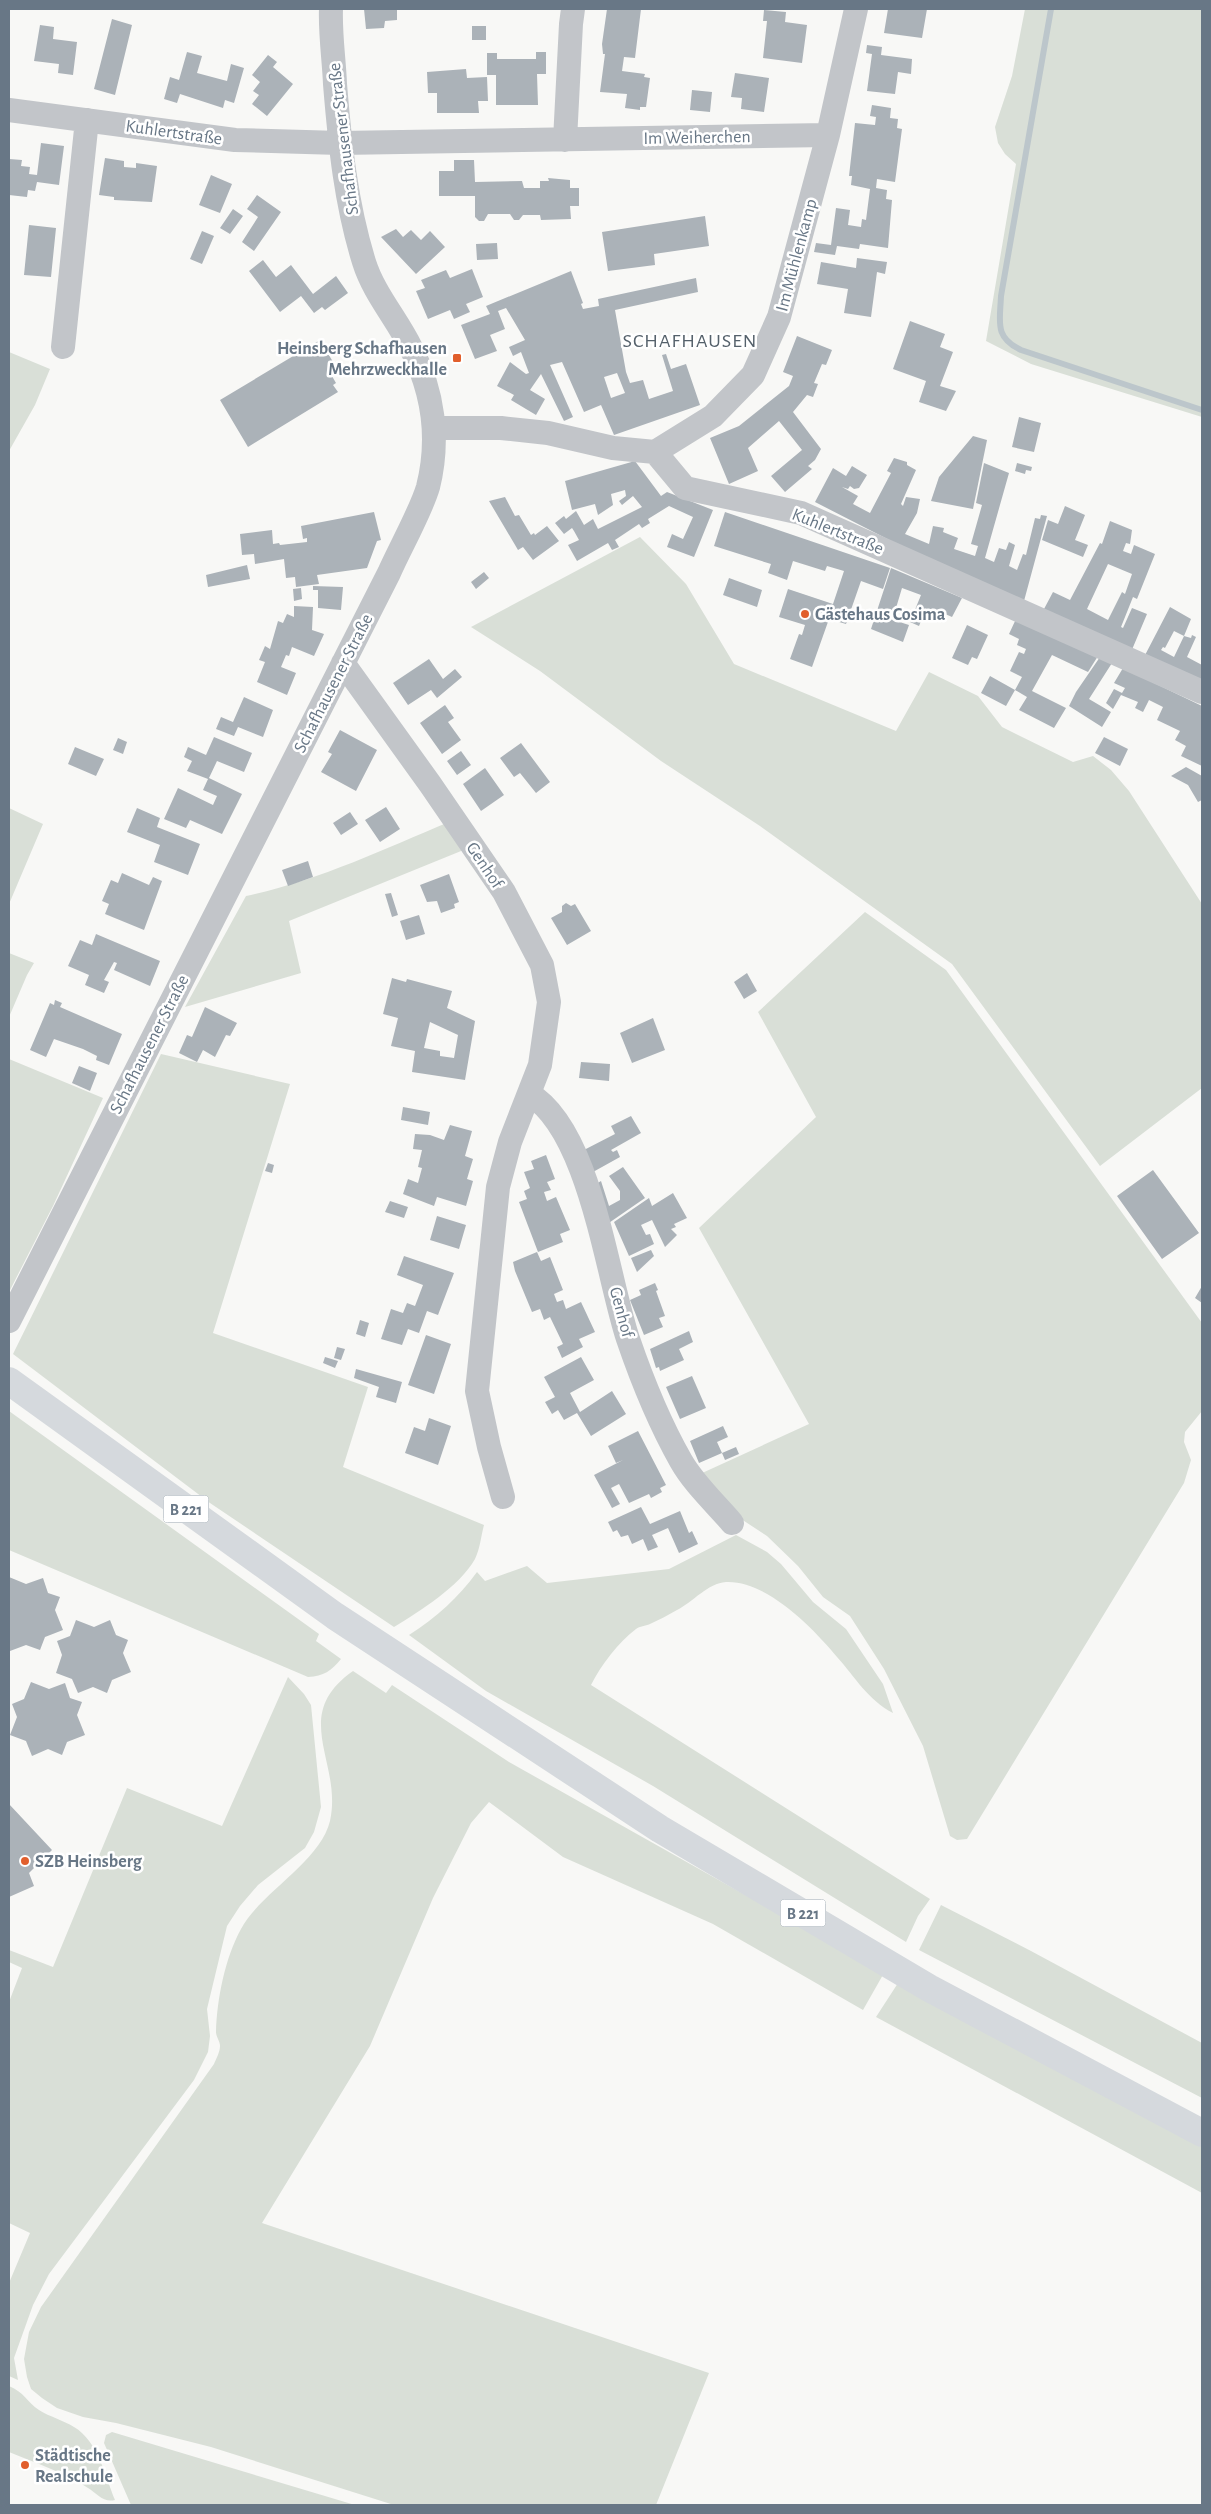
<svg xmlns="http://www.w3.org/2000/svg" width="1211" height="2514" font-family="'Alegreya Sans',sans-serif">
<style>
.green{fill:#d9dfd7}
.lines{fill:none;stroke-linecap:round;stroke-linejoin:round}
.stream{stroke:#bcc6cb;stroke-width:6}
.building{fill:#abb2b8;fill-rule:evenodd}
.street{stroke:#c2c5c9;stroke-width:24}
.primary{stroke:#d5d9dd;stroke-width:28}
.poi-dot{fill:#e15f2d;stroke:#fff;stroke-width:2}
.labels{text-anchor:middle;stroke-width:5;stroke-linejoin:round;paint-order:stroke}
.shield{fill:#fff;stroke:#95a0aa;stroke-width:1}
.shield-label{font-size:16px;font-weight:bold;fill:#687786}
.street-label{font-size:18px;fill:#687786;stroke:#fff}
.poi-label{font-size:18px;font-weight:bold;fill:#687786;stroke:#fff;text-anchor:start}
.quarter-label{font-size:20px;letter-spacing:1px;fill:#55616b;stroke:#fff}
</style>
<rect width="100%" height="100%" fill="#f8f8f6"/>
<path class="green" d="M1025 9H1202V417L1031 364 986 341 1016 164 1005 154 998 143 995 127 1012 76Z
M9 352 50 369 35 405 9 451Z
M640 537 686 584 734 664 896 731 929 672 978 696 1002 727 1073 762 1093 756 1111 770 1129 791 1202 904V1088L1100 1166 952 964 760 826 661 761 540 671 471 627Z
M9 808 43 824 9 904Z
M449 822 466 849 289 921 301 973 185 1007 246 896C317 881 382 850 449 822Z
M865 912 946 970 1202 1323V1411L1185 1432 1184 1442 1191 1460 1184 1483 967 1839 957 1840 950 1836 923 1746 884 1669 850 1616 823 1597 798 1566 767 1536 735 1515 700 1474 809 1424 699 1228 816 1117 758 1012Z
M9 953 34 963 27 975 9 1017Z
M161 1054 290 1084 213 1333 368 1387 343 1467 484 1525C481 1536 480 1549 475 1559 459 1587 420 1611 394 1627L210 1503 13 1354Z
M9 1059 103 1098 53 1206 9 1292Z
M9 1411 319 1634 316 1641 341 1659C331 1671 324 1676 308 1677L9 1550Z
M736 1535 767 1552 781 1564 813 1602 846 1629 883 1684 893 1713C868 1700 855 1677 837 1657 813 1628 766 1580 726 1582 708 1583 693 1602 677 1610 668 1615 659 1620 650 1624 645 1626 640 1626 636 1629 618 1643 601 1665 591 1685L930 1899 918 1916 906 1942 653 1786 486 1691 409 1635C437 1617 458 1598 477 1572L485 1581 527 1566 547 1583 669 1569Z
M353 1671 386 1693 392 1685 509 1762 884 1973 863 2010 713 1924 563 1857 489 1802 471 1823 433 1898 370 2046 262 2223 709 2373 656 2505H394L211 2447 116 2423 83 2417 57 2408 42 2398 31 2389 27 2377 24 2359 29 2332 41 2307 214 2064C216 2059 220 2052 220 2046 220 2041 216 2037 216 2032 217 1999 225 1958 241 1929 261 1892 320 1862 330 1821 343 1762 289 1716 353 1671Z
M288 1677 304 1694 311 1705 321 1807 314 1832 305 1848 258 1885 240 1906 227 1926 207 2009 210 2036 208 2052 194 2080 49 2274 33 2305 14 2358 18 2380 9 2376V2283L30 2233 9 2223V2002L22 1968 9 1962V1950L53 1967 127 1788 222 1826Z
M941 1905 1031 1951 1202 2043V2098L919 1950Z
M900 1980 1202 2137V2193L876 2017Z
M9 2386C24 2392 27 2402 39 2410 50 2417 63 2420 74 2427 98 2441 105 2476 115 2500 103 2503 98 2494 88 2488 64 2472 35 2463 9 2452Z
M112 2432 355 2505H131L104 2443 106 2435Z"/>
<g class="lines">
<path class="stream" d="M1051 9 1001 296C1000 322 994 337 1021 350L1202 410"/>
</g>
<path class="building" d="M364 9H397V20L385 21 384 28 366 29Z
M607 9H641L635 58 624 57 622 71 645 74 644 77 650 78 646 107H640V110L625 108 627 94 600 92 605 54H603L602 44Z
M888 9H927L922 38 884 33Z
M764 10 786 12 785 22 807 25 802 63 763 58 767 21H763Z
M112 19 132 25 115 95 94 89Z
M40 25 54 27 53 39 77 42 73 75 58 73 59 64 34 61Z
M472 26H486V40H472Z
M867 45 882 47 881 55 912 59 911 74 898 72 895 94 867 91 872 54 866 53Z
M187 52 202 56 197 73 227 81 231 64 244 68 234 103 225 100 223 108 180 94 177 103 164 99 170 77 179 80Z
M536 52H546V74H537L538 105H496V75H487V53H497V59H536Z
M268 55 277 62 273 67 293 84 267 116 252 104 259 95 253 91 260 82 252 75Z
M466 69 467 78 487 77 488 101H478L479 113H437V93H428L427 72Z
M735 73 769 78 764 112 741 109 742 98 731 97Z
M692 90 712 92 710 112 690 110Z
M872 105 891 108 890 118 898 119 897 128 902 129 895 182 877 179 876 188 887 190 886 199 892 200 888 248 860 244 859 249 837 246 835 255 814 252 816 243 831 245 836 208 850 210 848 225 861 227 862 219 866 220 870 189 851 185 852 176H849L855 123 875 125 876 117 870 116Z
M41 143 64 146 59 185 37 182 35 191 28 190 27 197 9 195V159L22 160 21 166 30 167 29 174 37 175Z
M105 158 124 161V167L136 168V163L157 166 152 202 114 200V197L99 195Z
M454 160H474L475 182 522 181 524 188H540V181H549L548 178 570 180V188H579V206H570L571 219 541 220 540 215H523L519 220H514L510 214H488L484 221H479L475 217V196H439V171H454Z
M211 175 232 184 220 213 199 205Z
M257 195 281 212 254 251 242 242 258 217 247 209Z
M233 209 243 216 230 234 220 228Z
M705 216 709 246 654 254 655 265 608 271 602 232Z
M29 225 56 228 51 277 24 275Z
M396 229 403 237 411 230 421 240 430 231 445 247 416 274 381 237Z
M202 231 214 236 202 264 190 259Z
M497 243 498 259 477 260 476 244Z
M857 258 887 262 885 274 877 272 871 317 844 313 848 289 817 284 821 262 856 268Z
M263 260 276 277 291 265 313 294 336 276 348 293 325 310 322 307 314 313 301 296 280 312 249 271Z
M472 269 483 297 466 304 470 312 454 319 450 310 428 319 416 291 425 288 421 280 446 270 450 278Z
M571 271 583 303 581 304 583 309 599 306 598 299 696 278 698 292 615 310 626 372 630 383 643 380 649 399 673 391 662 355 666 354 671 369 686 364 700 405 614 435 601 405 584 412 562 362 550 365 573 417 564 421 541 374 530 390 545 399 536 415 511 400 514 395 497 386 510 362 526 374 529 373 521 352 513 356 509 347 525 340 506 308 498 311 505 329 490 335 497 351 475 359 461 325 490 314 486 306ZM617 373 625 393 611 398 604 377Z
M910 321 945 334 940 347 953 352 940 386 956 391 946 411 919 402 926 381 893 369Z
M797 336 832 350 826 365 822 364 814 383 818 384 813 397 807 395 793 412 821 449 815 460 808 466 812 469 785 492 771 476 802 450 779 421 748 448 758 471 729 484 710 438 739 426 789 386 793 376 783 372Z
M320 340 336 367 329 371 336 383 333 385 338 392 248 447 220 400Z
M1019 417 1041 423 1034 452 1012 447Z
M973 436 987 440 973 509 931 501 939 477Z
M894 458 907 462V465L916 470 901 504 903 506 906 497 920 499 917 513 905 534 929 544 933 526 944 528 943 532 958 538 954 549 975 556 978 546 971 544 982 505 976 503 984 463 1009 473 985 558 994 562 999 548 1006 550 1009 542 1015 545 1009 566 1017 570 1023 554 1026 555 1035 518 1040 519 1041 515 1047 516 1024 601 899 545 815 502 833 468 846 476 852 466 867 475 859 488 854 489 850 486 848 489 842 487 858 496 853 504 870 513 891 473 887 471Z
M635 461 661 496 667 492 713 510 694 557 667 547 672 534 683 539 693 517 669 506 648 519 650 523 642 528 639 524 615 540 619 547 612 550 608 543 577 561 568 545 579 540 574 531 572 528 564 534 555 523 564 516 566 519 576 511 584 525 593 519 598 529 642 507 633 496 622 505 619 501 626 496 625 490 611 494 613 505 598 515 595 504 572 510 565 481Z
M1017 463 1032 467 1031 471 1026 470 1025 474 1015 471Z
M505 497 515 516 519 515 531 535 534 533 535 535 547 526 559 541 533 560 523 547 518 550 489 501Z
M1065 506 1085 515 1075 540 1088 545 1083 557 1042 540 1048 520 1058 524Z
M374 512 381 540 377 541 367 568 317 575 319 584 296 587 295 577 286 578 284 559 255 564 254 554 242 555 240 534 272 530 273 544 279 543 280 545 307 542V538L303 539 301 526Z
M725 512 890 568 883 589 861 581 846 624 829 619 812 667 790 659 799 634 802 635 805 625 779 617 788 589 833 604 844 571 827 566 825 571 793 561 787 580 768 573 771 564 714 546Z
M1110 521 1132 530 1130 544 1126 543 1123 551 1131 554 1134 545 1155 554 1137 599 1133 597 1121 627 1123 628 1132 608 1147 614 1131 652 1044 609 1053 592 1070 600 1100 543 1102 544ZM1108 564 1132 574 1125 594 1122 592 1108 620 1087 609Z
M247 565 250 579 208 587 206 575Z
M891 568 962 598 952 617 934 609 931 618 923 616 919 626 910 622 921 595 902 588 896 608 894 610H891L887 618 909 625 903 642 871 629Z
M484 572 489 578 476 589 471 582Z
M729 578 762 590 757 607 723 595Z
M313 586 343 587 341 610 318 608V590H313Z
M301 588 302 599 294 601 293 589Z
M294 606 313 607 312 630 324 634 314 656 292 647 289 656 286 655 281 667 296 673 287 695 257 682 265 662 259 660 265 646 270 649 278 621 283 623 287 614 294 617Z
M1170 607 1191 619 1184 636 1174 631 1165 648 1163 647 1161 650 1174 657 1184 636 1191 638 1192 635 1196 637 1187 657 1202 665V686L1143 659Z
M1016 619 1098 656 1088 672 1052 655 1032 691 1066 708 1054 728 1019 710 1027 697 1015 690 1006 706 981 693 990 676 1015 690 1022 677 1010 671 1019 652 1024 654 1026 649 1017 645 1019 639 1009 634Z
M967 625 988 635 977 659 972 657 968 665 952 658Z
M1100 657 1112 663 1089 699 1111 712 1102 727 1069 706 1076 692Z
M429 659 443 679 455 669 462 677 437 698 431 690 408 705 393 683Z
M1123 668 1202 706V766L1181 756 1186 746 1175 740 1180 731 1157 720 1163 707 1149 700 1143 712 1135 708 1138 702 1121 695 1113 709 1106 703 1114 689 1122 693 1125 688 1114 683Z
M244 697 273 710 263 737 238 727 234 736 216 729 221 717 233 722Z
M445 705 454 718 448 722 461 740 442 754 420 723Z
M340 730 377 750 356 791 321 772 332 754 328 752Z
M214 737 252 753 244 772 217 761 209 778 242 794 222 834 190 820 186 828 164 819 178 788 213 805 217 796 203 790 208 779 187 771 192 761 184 757 188 747 206 755Z
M1104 737 1128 749 1120 766 1095 753Z
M118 738 127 742 123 754 113 750Z
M521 743 550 782 536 793 520 773 514 777 500 758Z
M75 747 104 759 96 776 68 764Z
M461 751 471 765 457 775 447 761Z
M1186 767 1202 776V800L1198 802 1188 785 1171 776Z
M485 768 504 795 481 811 463 784Z
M386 807 400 829 380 842 365 820Z
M137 808 160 818 157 827 200 844 188 875 154 862 160 845 127 832Z
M350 812 358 824 341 835 333 823Z
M308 861 313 877 288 886 282 870Z
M122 873 149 885 153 877 162 881 144 930 105 914 109 904 102 901 111 880 118 883Z
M449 874 459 902 454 904 455 908 441 913 437 901 427 902 420 885Z
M391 893 398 915 392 917 385 894Z
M566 903 571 906 575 904 591 931 567 945 551 918 562 912V906Z
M419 915 425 934 406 940 400 921Z
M96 934 160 961 150 986 114 970 117 963 114 962 104 980 109 982 104 993 85 985 89 975 68 966 80 940 92 945Z
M747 973 757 991 744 999 734 982Z
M392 978 406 982 407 979 452 991 447 1008 475 1021 465 1080 412 1072 415 1051 391 1046 398 1018 383 1014ZM430 1022 458 1035 454 1058 440 1056V1051L424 1048Z
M55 1000 62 1003 60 1007 122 1034 109 1065 96 1060 97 1056 83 1049 54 1039 46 1057 30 1050 50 1003 54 1005Z
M205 1007 237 1023 230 1036 226 1035 215 1057 203 1050 197 1062 179 1053 187 1035 192 1037Z
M653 1018 665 1050 632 1063 620 1033Z
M581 1062 610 1064 609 1081 579 1078Z
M79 1066 97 1073 90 1091 72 1083Z
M403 1107 430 1112 428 1125 401 1120Z
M631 1116 641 1133 611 1150 613 1152 617 1150 620 1157 593 1172 582 1151 615 1134 611 1126Z
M450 1125 472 1131 465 1156 473 1159 467 1179 473 1181 466 1206 437 1197 434 1206 403 1194 408 1179 418 1183 422 1168 418 1167 422 1150 413 1149 415 1134 430 1135 444 1140Z
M546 1155 555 1179 547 1182 551 1190 544 1192 547 1201 556 1197 570 1230 560 1234 563 1242 538 1252 519 1202 527 1199 524 1191 530 1188 524 1172 534 1169 531 1161Z
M268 1163 274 1165 272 1173 265 1171Z
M623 1167 645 1198 603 1227 591 1187 601 1181 609 1206 620 1200V1191L609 1176Z
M1153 1170 1199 1233 1162 1259 1117 1196Z
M673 1193 687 1218 674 1224 676 1227 671 1229 677 1235 665 1247 652 1220 641 1225 646 1235 650 1234 654 1244 629 1256 614 1222 649 1198 652 1206Z
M390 1201 408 1207 404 1218 385 1212Z
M437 1216 466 1225 459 1249 430 1240Z
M651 1250 654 1256 637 1272 631 1258Z
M537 1252 541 1261 550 1257 563 1290 554 1294 557 1302 563 1300 566 1309 581 1302 595 1332 579 1339 583 1347 562 1358 557 1347 563 1344 550 1317 544 1320 540 1309 532 1312 515 1271 513 1262Z
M404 1256 454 1273 438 1315 427 1311 419 1333 408 1329 402 1345 381 1339 391 1309 403 1313 407 1303 415 1306 423 1285 397 1275Z
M655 1283 658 1290 656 1291 665 1316 659 1318 663 1327 644 1335 630 1300 641 1295 639 1290Z
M1202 1286V1303L1195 1298Z
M360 1320 369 1323 365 1337 356 1334Z
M689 1331 693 1342 679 1349 684 1360 660 1371 659 1367 656 1368 650 1349Z
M426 1335 451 1344 434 1394 408 1385Z
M337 1347 345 1349 341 1360 334 1358Z
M325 1357 338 1361 335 1368 323 1363Z
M581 1357 594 1380 570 1393 580 1412 612 1391 626 1414 591 1436 577 1413 564 1420 558 1410 552 1414 545 1402 555 1397 544 1377Z
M356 1369 402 1382 396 1403 376 1397 379 1387 354 1378Z
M692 1376 706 1408 680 1419 666 1387Z
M429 1418 451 1426 438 1465 405 1453 414 1427 425 1431Z
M723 1426 728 1437 717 1442 722 1453 699 1463 690 1441Z
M638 1431 666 1485 660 1488 662 1492 651 1498 649 1494 629 1503 619 1484 611 1488 620 1504 612 1508 594 1475 623 1460 616 1463 608 1446Z
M736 1447 739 1454 725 1460 722 1453Z
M641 1507 650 1524 680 1511 689 1533 692 1531 698 1544 679 1553 668 1528 652 1535 658 1547 648 1551 643 1539 632 1544 628 1535 621 1537 617 1530 613 1532 608 1522Z
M9 1577 26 1584 43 1578 48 1593 60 1597 55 1610 63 1630 45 1637 40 1650 26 1645 10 1651Z
M76 1620 94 1627 110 1620 116 1635 128 1640 123 1653 131 1672 112 1680 107 1693 93 1687 78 1693 72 1679 56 1673 62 1655 57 1641 70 1636Z
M31 1682 49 1689 65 1683 70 1698 82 1702 77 1715 85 1735 67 1742 62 1755 48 1749 32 1756 26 1741 10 1735 17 1717 12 1704 24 1699Z
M9 1804 52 1850 29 1873 34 1886 9 1897Z"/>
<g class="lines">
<path class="street" d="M9 110 235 140 340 143 828 135
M565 140 571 24 573 9
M63 347 87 120
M435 428H501L548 433 613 448 655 452 685 488 801 513 1202 692
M655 452 713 416 753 375 779 317 828 135 856 9
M343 663 430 784 504 892 542 965 549 1002 540 1065 510 1142 498 1187 477 1391 489 1447 503 1497
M529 1094C590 1129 607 1276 628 1339 642 1380 660 1424 681 1461 694 1484 716 1504 732 1523
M9 1321 389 573C400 548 421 511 428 487 440 439 433 391 411 348 397 319 374 294 364 262 346 204 340 145 335 84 334 59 330 34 331 9"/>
<path class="primary" d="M9 1381 335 1616 660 1829 929 1988 1202 2133"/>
</g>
<g class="poi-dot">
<rect x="452" y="353" width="10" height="10" rx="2.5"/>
<circle cx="805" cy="614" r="5"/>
<circle cx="25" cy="1861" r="5"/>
<circle cx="25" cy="2465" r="5"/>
</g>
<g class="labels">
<g class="shield">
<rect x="163.5" y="1495.5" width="45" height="27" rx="4"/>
<rect x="780.5" y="1899.5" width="45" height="27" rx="4"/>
</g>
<g class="shield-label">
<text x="186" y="1515">B 221</text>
<text x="803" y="1919">B 221</text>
</g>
<g class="street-label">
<text transform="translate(174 132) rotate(8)" y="6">Kuhlertstraße</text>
<text transform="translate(697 137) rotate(-1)" y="6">Im Weiherchen</text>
<text transform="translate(343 139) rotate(-97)" y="6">Schafhausener Straße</text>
<text transform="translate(796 255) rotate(-75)" y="6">Im Mühlenkamp</text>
<text transform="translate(838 531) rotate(22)" y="6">Kuhlertstraße</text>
<text transform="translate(333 683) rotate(-63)" y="6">Schafhausener Straße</text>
<text transform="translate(485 865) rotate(56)" y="6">Genhof</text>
<text transform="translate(149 1044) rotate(-63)" y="6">Schafhausener Straße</text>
<text transform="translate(622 1312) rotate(75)" y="6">Genhof</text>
</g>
<g class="poi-label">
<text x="447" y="354" text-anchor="end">Heinsberg Schafhausen<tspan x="447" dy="21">Mehrzweckhalle</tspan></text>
<text x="815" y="620">Gästehaus Cosima</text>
<text x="35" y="1867">SZB Heinsberg</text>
<text x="35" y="2461">Städtische<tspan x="35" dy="21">Realschule</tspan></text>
</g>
<g class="quarter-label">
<text x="690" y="347">SCHAFHAUSEN</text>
</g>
</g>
<rect width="1211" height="2514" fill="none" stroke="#687786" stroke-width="20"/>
</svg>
